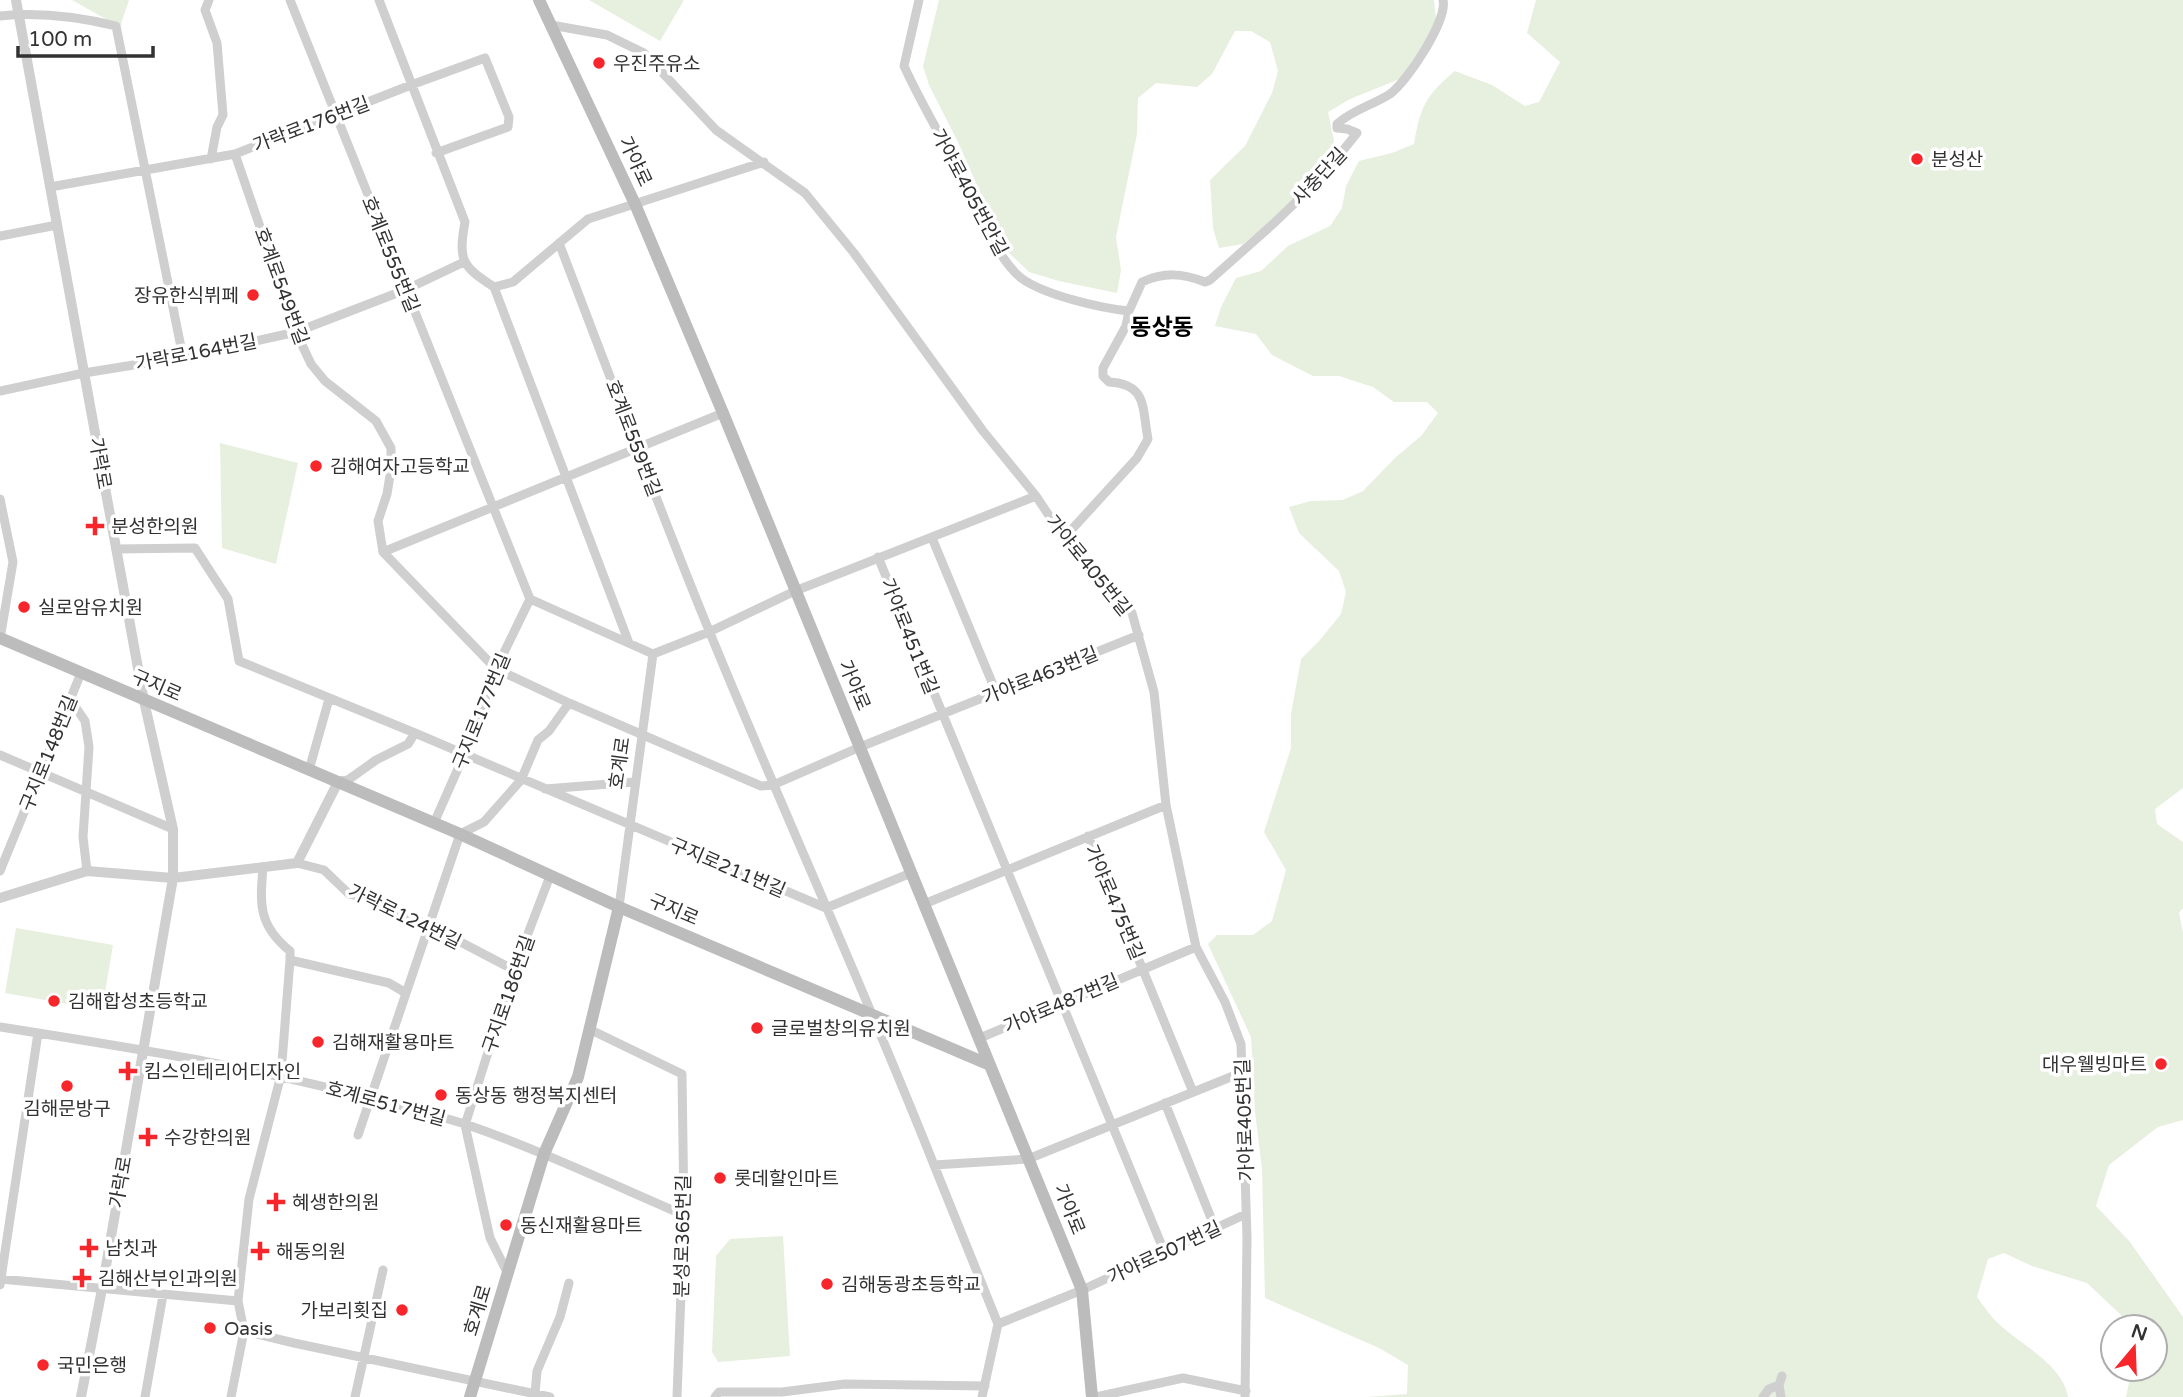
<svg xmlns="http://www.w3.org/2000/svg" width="2183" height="1397" font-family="'Varela Round','Noto Sans KR',sans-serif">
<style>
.green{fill:#e7efdf}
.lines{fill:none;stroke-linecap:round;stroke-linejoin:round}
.minor{stroke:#cfcfcf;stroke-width:9}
.tertiary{stroke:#cfcfcf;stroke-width:10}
.secondary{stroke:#bcbcbc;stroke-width:12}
.poi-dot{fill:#f6262b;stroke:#fff;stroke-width:2.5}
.labels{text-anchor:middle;stroke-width:7;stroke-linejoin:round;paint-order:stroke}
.poi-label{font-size:19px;fill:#323232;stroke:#fff;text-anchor:start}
.street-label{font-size:19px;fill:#323232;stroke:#fff}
.quarter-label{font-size:23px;font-weight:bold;fill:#000;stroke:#fff}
</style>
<rect width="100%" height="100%" fill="#fff"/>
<path class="green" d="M72 0H129L120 27Z
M589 0H684L660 41Z
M939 0H1434L1436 19 1426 46 1407 76 1350 99 1328 112 1337 156 1277 216 1243 244 1219 248 1213 228 1210 180 1245 146 1272 93 1278 71 1270 42 1251 31H1235L1212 74 1197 87 1156 83 1138 98 1137 134 1116 237 1121 270 1117 293 1059 281 1029 272 1005 249 958 142 929 85 923 66Z
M1536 0H2183V788L2155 809 2157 824 2183 842V908L2179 913 2183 933V1120L2158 1127 2109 1165 2096 1206 2130 1242 2183 1317V1397H2126L2132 1369H2155V1327H2124L2121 1315 2087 1283 2032 1266 2004 1253 1988 1259 1977 1297C1984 1306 1990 1316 1998 1323 2019 1344 2063 1364 2068 1397H1367L1407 1394 1408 1365 1379 1348 1265 1298 1262 1169 1255 1112 1251 1037 1208 944 1217 935H1253L1272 921 1286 870 1264 832 1291 748V714L1301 659 1319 641 1341 614 1346 592 1339 571 1299 533 1289 507 1311 501 1343 500 1363 491 1396 457 1421 436 1438 413 1427 402H1394L1373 387 1339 376H1313L1272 355 1256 334 1215 326 1221 307 1236 278 1261 271 1288 246 1330 226 1342 208 1346 186 1359 161 1392 153 1414 144C1420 107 1426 95 1455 71L1492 85 1525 106 1539 102 1560 62 1527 33Z
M220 443 298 463 276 564 222 548Z
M16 928 113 945 102 1010 5 993Z
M783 1236 790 1356 718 1362 712 1352 716 1256 730 1239Z"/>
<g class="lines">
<path class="minor" d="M209 0 205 10 217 43 223 115 217 127 211 159
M290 0 530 599 653 654
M379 0 465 222C458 261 462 266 494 287L513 282 588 219 764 162
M919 0 904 66C924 110 950 151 972 195 986 222 996 257 1021 278 1044 295 1100 308 1129 311L1126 326 1103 368V376L1109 382C1147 384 1142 407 1148 439L1137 458 1064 538
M0 16C38 12 79 17 116 26L183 357
M551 25 607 35 644 53 716 130 805 193 854 253 983 431 1036 496 1064 538 1132 613 1154 692 1166 805 1196 947 1225 1002 1241 1044 1247 1238 1245 1397
M235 154 296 332 311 364 325 381 376 421 391 448V469L387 494 378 521 383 552 496 669 569 703 761 786 773 785 860 747 1139 635
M50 187 235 154 411 85 485 58 509 117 508 127 436 153
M0 236 57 225
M559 243C609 373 657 504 710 633 783 811 863 986 934 1165L1028 1159 1243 1072
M494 287 629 643
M1129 311 1142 282C1164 272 1182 273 1205 282L1210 280 1273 224 1320 179 1357 133 1347 129 1337 128V124C1352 110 1373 105 1390 94 1407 82 1448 20 1443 0
M0 391 84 373 183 357 296 332 405 290 464 262
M0 499 13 562 0 639
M932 538 996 692
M116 549 195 548 228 599 239 661 415 733 826 908 911 873
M383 552 723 413
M878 557 1164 1251
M70 699 85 721 89 747 83 837 87 871
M0 755 173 829
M309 770 329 699
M339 781 348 780 376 760 408 744 415 733
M545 789 635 782
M434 823 464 755 496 669 530 599
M1088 836 1193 1092
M297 863 324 870 349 894 369 899 428 925 514 970
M0 871 81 673
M924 904 1166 805
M619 907 653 654 709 632 795 591 1036 496
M290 960 389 983 406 993
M0 1027C132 1048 263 1068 391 1104 417 1111 443 1117 468 1125 542 1151 612 1184 684 1215
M591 1030 682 1074 684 1215 677 1397
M980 1038 1196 947
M1165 1103 1215 1228
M358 1135 460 834 484 822 521 780 538 740 549 731 569 703
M934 1165 998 1324
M508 1274 490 1238 465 1125 514 970 550 876
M0 1279 238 1301
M0 1285 38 1033
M244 1331 294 1343 550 1397
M535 1394 537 1371 560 1317 569 1283
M145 1397 163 1295
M231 1397 244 1331 238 1301 249 1199 281 1075 290 960V951C258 925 260 904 263 867
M355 1397 383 1270
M715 1397 719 1392H782L845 1384 985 1386
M982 1397 998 1324 1082 1290 1246 1214
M1096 1397 1183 1378 1246 1391
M1763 1397 1769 1389 1779 1385
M1781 1397 1779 1385 1782 1376"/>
<path class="tertiary" d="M16 0 144 701 173 829V878L102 1289 81 1397
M0 898 87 871 173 878 297 863 338 782"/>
<path class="secondary" d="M539 0 635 204 723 413 1082 1290 1092 1397
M0 638 460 834 619 907 990 1065
M470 1397 544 1154 578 1077 619 907"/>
</g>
<g class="poi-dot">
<circle cx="599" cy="63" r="7"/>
<circle cx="1917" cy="159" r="7"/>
<circle cx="253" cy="295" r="7"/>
<circle cx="316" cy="466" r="7"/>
<path d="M91.5 515.5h7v7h7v7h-7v7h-7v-7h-7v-7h7z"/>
<circle cx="24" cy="607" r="7"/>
<circle cx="54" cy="1001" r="7"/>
<circle cx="757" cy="1028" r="7"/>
<circle cx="318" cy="1042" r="7"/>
<circle cx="2161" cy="1064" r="7"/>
<path d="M124.5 1060.5h7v7h7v7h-7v7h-7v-7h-7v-7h7z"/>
<circle cx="67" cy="1086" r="7"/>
<circle cx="441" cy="1095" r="7"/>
<path d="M144.5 1126.5h7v7h7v7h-7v7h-7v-7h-7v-7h7z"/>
<circle cx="720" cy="1178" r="7"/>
<path d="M272.5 1191.5h7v7h7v7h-7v7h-7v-7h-7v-7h7z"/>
<circle cx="506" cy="1225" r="7"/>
<path d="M85.5 1237.5h7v7h7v7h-7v7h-7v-7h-7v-7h7z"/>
<path d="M256.5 1240.5h7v7h7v7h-7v7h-7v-7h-7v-7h7z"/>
<path d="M78.5 1267.5h7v7h7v7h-7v7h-7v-7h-7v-7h7z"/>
<circle cx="827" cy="1284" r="7"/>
<circle cx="402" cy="1310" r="7"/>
<circle cx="210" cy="1328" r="7"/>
<circle cx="43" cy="1365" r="7"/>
</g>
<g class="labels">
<g class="poi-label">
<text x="613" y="70">우진주유소</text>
<text x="1931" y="166">분성산</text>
<text x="239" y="302" text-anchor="end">장유한식뷔페</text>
<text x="330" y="473">김해여자고등학교</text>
<text x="111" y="533">분성한의원</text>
<text x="38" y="614">실로암유치원</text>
<text x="68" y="1008">김해합성초등학교</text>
<text x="771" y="1035">글로벌창의유치원</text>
<text x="332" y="1049">김해재활용마트</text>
<text x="2147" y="1071" text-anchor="end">대우웰빙마트</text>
<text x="144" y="1078">킴스인테리어디자인</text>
<text x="455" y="1102">동상동 행정복지센터</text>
<text x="67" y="1115" text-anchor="middle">김해문방구</text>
<text x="164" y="1144">수강한의원</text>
<text x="734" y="1185">롯데할인마트</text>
<text x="292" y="1209">혜생한의원</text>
<text x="520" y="1232">동신재활용마트</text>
<text x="105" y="1255">남칫과</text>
<text x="276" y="1258">해동의원</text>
<text x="98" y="1285">김해산부인과의원</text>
<text x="841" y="1291">김해동광초등학교</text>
<text x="388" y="1317" text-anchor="end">가보리횟집</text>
<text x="224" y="1335">Oasis</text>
<text x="57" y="1372">국민은행</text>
</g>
<g class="street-label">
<text transform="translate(311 124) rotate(-21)" y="7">가락로176번길</text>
<text transform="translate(636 161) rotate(65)" y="7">가야로</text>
<text transform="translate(1319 176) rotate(-47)" y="7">사충단길</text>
<text transform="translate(970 192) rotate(62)" y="7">가야로405번안길</text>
<text transform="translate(391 254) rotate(68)" y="7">호계로555번길</text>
<text transform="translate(282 286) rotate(70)" y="7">호계로549번길</text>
<text transform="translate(196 352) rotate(-11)" y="7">가락로164번길</text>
<text transform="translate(634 438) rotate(69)" y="7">호계로559번길</text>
<text transform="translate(101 463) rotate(80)" y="7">가락로</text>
<text transform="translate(1089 565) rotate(51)" y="7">가야로405번길</text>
<text transform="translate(910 636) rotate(68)" y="7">가야로451번길</text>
<text transform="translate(1040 675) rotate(-22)" y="7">가야로463번길</text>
<text transform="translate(157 685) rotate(23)" y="7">구지로</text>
<text transform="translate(855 685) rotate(67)" y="7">가야로</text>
<text transform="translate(481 711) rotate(-68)" y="7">구지로177번길</text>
<text transform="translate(48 753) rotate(-68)" y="7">구지로148번길</text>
<text transform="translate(619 763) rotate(-82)" y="7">호계로</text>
<text transform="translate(728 867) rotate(23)" y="7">구지로211번길</text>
<text transform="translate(1115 902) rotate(67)" y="7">가야로475번길</text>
<text transform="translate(674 909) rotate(23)" y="7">구지로</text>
<text transform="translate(405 916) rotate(26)" y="7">가락로124번길</text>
<text transform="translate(508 994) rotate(-71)" y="7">구지로186번길</text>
<text transform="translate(1061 1003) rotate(-23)" y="7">가야로487번길</text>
<text transform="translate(386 1103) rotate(15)" y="7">호계로517번길</text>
<text transform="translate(1244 1120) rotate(-92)" y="7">가야로405번길</text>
<text transform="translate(120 1182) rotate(-80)" y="7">가락로</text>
<text transform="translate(1070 1209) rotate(68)" y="7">가야로</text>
<text transform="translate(682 1236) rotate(-89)" y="7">분성로365번길</text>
<text transform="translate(1164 1252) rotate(-25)" y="7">가야로507번길</text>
<text transform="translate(477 1310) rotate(-73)" y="7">호계로</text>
</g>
<g class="quarter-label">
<text x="1162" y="335">동상동</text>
</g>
</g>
<g transform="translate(2134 1348) rotate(19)"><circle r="33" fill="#ffffff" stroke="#adadad" stroke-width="2"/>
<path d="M0-5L12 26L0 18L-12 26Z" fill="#f6262b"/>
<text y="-10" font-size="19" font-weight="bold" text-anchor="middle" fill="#323232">N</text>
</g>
<path d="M18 46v10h135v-10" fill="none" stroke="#323232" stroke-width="3.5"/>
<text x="28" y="46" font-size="21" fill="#323232" stroke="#ffffff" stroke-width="5" paint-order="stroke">100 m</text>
</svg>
